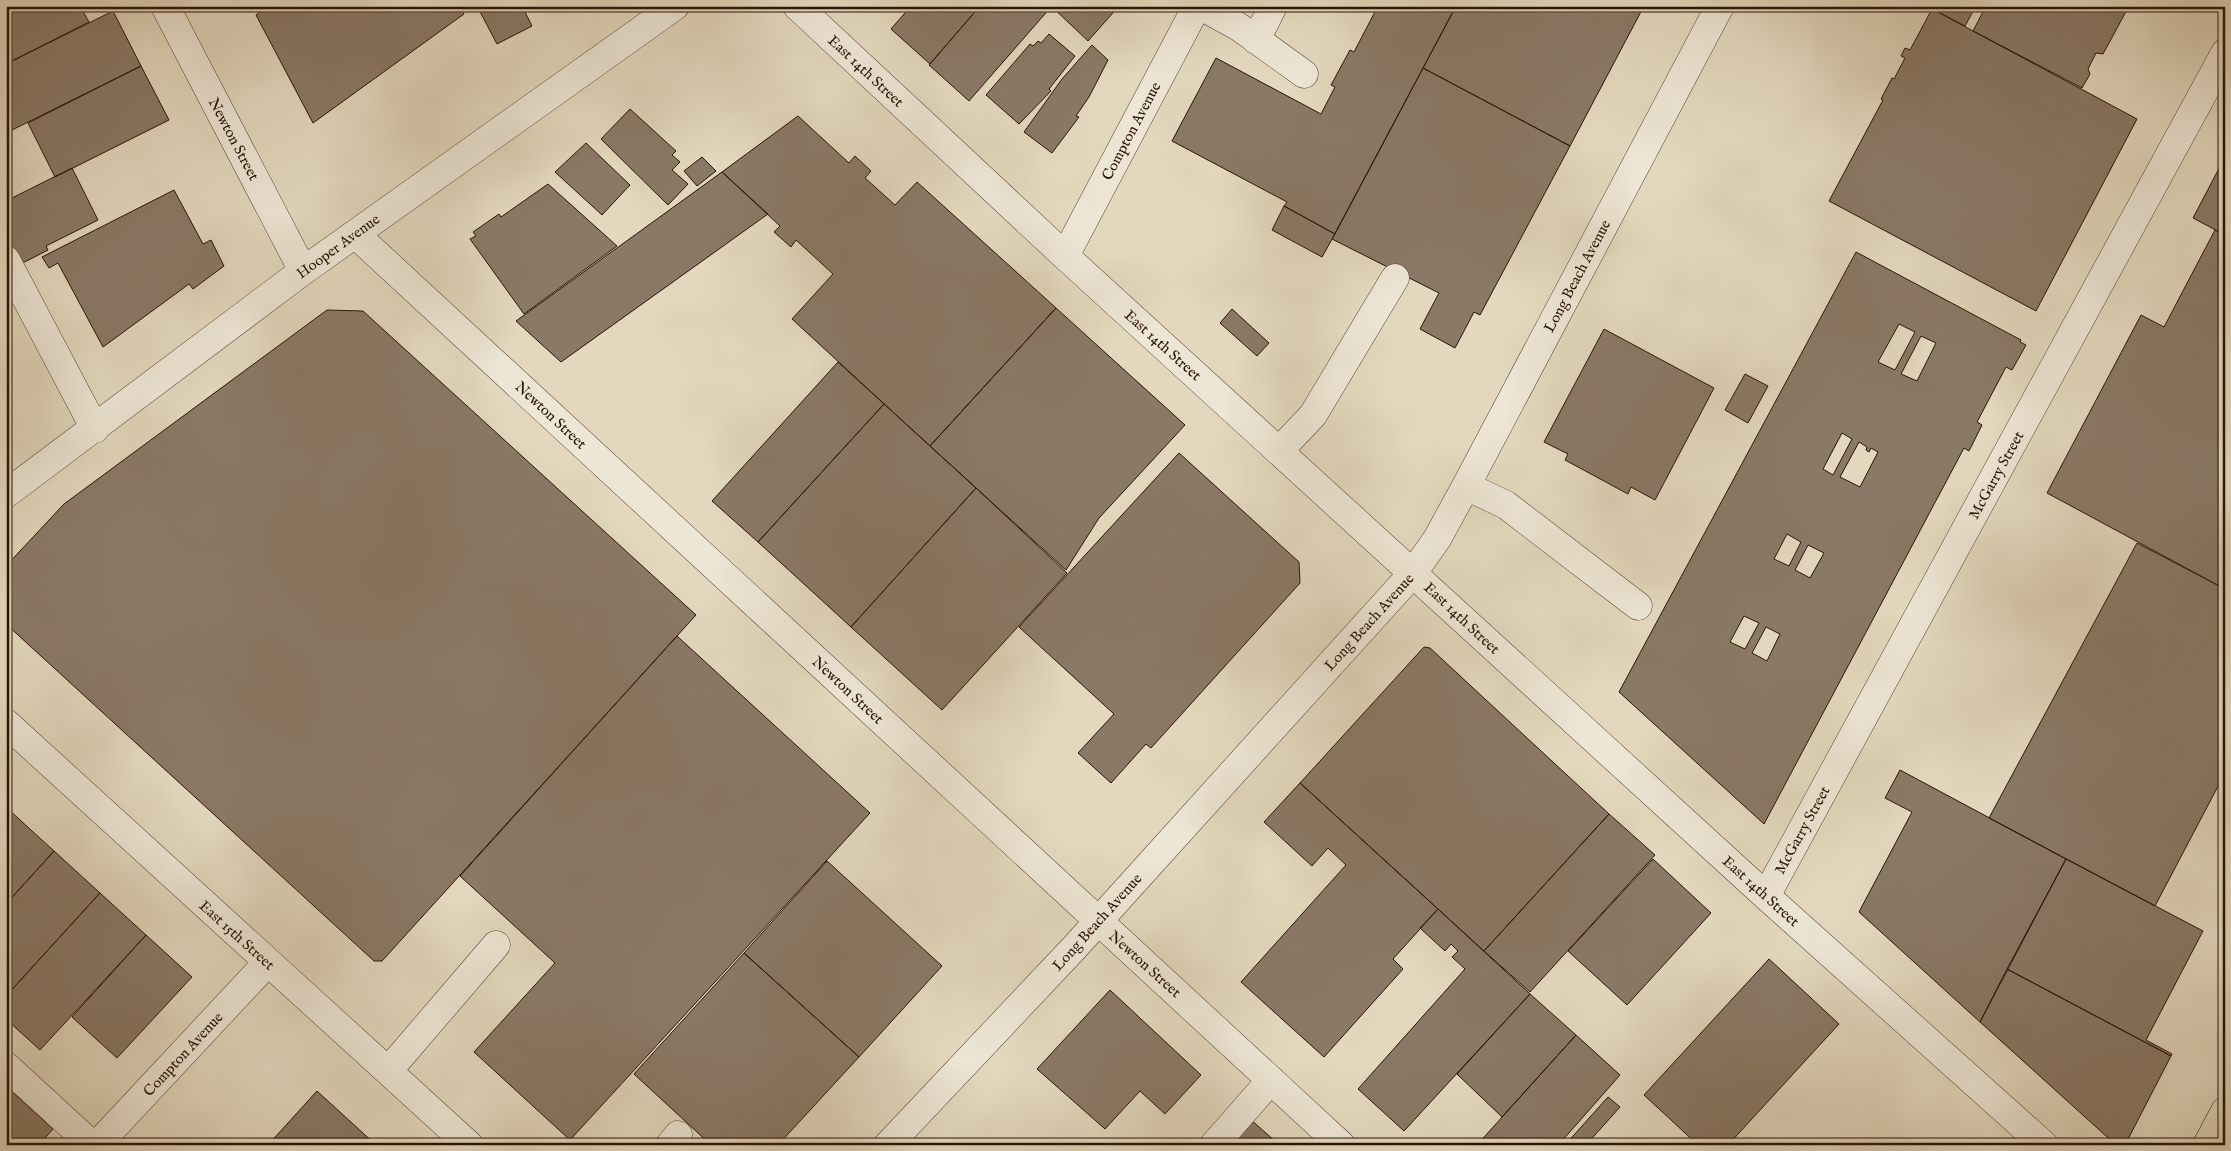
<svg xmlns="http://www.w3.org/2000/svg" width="2231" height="1151" font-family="'IM FELL English',serif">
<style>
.building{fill:#8a7966;stroke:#291307;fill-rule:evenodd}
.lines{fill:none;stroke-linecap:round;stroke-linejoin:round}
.minor-casing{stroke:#584435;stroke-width:29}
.major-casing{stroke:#291307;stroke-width:29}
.minor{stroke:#ede6d5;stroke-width:28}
.major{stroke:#e3d8be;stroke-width:28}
.labels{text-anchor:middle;stroke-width:4.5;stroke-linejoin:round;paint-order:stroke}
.street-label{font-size:15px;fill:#291307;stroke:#ede6d5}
</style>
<rect width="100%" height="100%" fill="#e3d8be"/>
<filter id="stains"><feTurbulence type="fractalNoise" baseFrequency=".004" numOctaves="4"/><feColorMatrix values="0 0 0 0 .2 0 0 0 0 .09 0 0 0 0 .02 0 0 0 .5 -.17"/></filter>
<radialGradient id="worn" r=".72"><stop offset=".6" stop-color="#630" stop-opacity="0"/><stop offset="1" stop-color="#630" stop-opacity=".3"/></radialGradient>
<path class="building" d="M6 6H80L89 22 6 64Z
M268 6H460L464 14 313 123 256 15Z
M477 6H522L532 26 497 44Z
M911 6H980L930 64 891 29Z
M980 6 1051 7 969 101 929 65Z
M1051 6H1119L1088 41Z
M1378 6H1456L1335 234 1284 206 1287 202 1172 141 1216 58 1321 114 1335 87 1331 85 1350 50 1354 52Z
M1456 6H1644L1570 146 1423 68Z
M1927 6H1976L1965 26Z
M1986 6H2129L2103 54 2096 53 2088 69 2090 74 2082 88 1973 31Z
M1932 9 2137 119 2036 311 1829 201 1883 100 1881 99 1892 78 1894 79 1905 58 1901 56 1905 48 1910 50Z
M113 11 141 66 6 133V64Z
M1049 34 1075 56 1049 89 1051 91 1019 124 986 95 1030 44 1033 46 1038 41 1041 43Z
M1092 45 1108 60 1089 97 1076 116 1079 117 1052 153 1024 132 1062 79Z
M141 66 169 120 55 177 28 123Z
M1423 68 1570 146 1480 315 1474 312 1455 348 1420 329 1439 293 1332 239Z
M630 109 676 151 672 155 680 162 672 170 688 184 668 205 601 139Z
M798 116 849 163 855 156 871 171 865 178 895 205 917 182 1056 308 930 446 792 319 833 274 796 240 791 247 774 232 780 226 722 172Z
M586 143 630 185 602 215 555 172Z
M702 157 716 171 697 186 684 171Z
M2225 157V235L2193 218Z
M72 168 98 220 46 246 48 250 17 266 6 245V201Z
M722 172 768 214 561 362 516 321Z
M548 184 617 246 524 314 470 239 476 236 473 232 499 214 501 217Z
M174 190 203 244 211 240 224 266 193 289 189 284 103 347 58 263 49 268 42 257Z
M1284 206 1335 234 1322 257 1272 230Z
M2215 230 2225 235V589L2047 493 2141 315 2164 327Z
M1856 252 2021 340 2020 342 2026 345 2012 370 2006 367 1977 422 1982 425 1969 451 1964 448 1764 824 1619 692ZM1899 324 1915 332 1895 370 1878 362ZM1921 336 1936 343 1917 381 1901 374ZM1842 433 1852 439 1833 475 1823 469ZM1859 442 1867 447 1866 450 1869 452 1871 448 1878 452 1860 487 1840 477ZM1787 534 1801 542 1789 566 1774 559ZM1808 545 1824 553 1810 578 1795 570ZM1744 616 1759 623 1745 649 1730 642ZM1766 627 1780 634 1767 661 1752 653Z
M1056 308 1185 425 1099 518 1066 570 930 446Z
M1232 309 1269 343 1257 356 1220 323Z
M327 310 363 311 696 615 382 961H374L6 624V566L64 504Z
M1604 329 1714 388 1655 500 1631 487 1628 494 1565 460 1568 454 1544 442Z
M838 362 884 404 758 542 712 501Z
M1745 374 1768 386 1748 423 1725 410Z
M884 404 976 488 851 627 758 542Z
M1179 453 1299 562 1300 583 1151 748 1146 744 1111 783 1078 753 1114 714 1019 627Z
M976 488 1067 573 942 710 851 627Z
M2137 543 2225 589V773L2155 906 1989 818Z
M677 636 870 813 570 1140 474 1052 555 963 460 876Z
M1424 647 1430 648 1609 814 1484 951 1300 783Z
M1900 770 2066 859 1980 1022 1859 912 1912 812 1885 798Z
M1300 783 1438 909 1393 959 1403 969 1324 1057 1241 982 1346 865 1328 848 1312 866 1264 822Z
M8 809 54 851 6 904V811Z
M1609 814 1655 855 1530 992 1484 951Z
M54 851 100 893 6 996V904Z
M1653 859 1711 913 1627 1005 1568 951Z
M2066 859 2203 931 2146 1040 2172 1054 2171 1056 2007 969Z
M827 861 942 966 859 1057 744 953Z
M100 893 146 935 40 1050 6 1019V996Z
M1438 909 1530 994 1404 1131 1358 1089 1465 969 1452 957 1458 951 1451 944 1445 951 1420 928Z
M146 935 192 977 117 1058 72 1017Z
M744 953 859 1057 778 1145H711L634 1074Z
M1769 959 1839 1024 1728 1145H1698L1644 1095Z
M2007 969 2171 1056 2125 1145H2116L1980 1022Z
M1110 990 1201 1075 1165 1114 1140 1091 1105 1129 1037 1069Z
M1530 994 1576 1035 1502 1117 1457 1074Z
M1576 1035 1620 1075 1561 1142 1557 1138 1551 1145H1477Z
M6 1086 53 1129 39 1145H6Z
M317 1091 376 1145H268Z
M1608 1097 1620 1107 1586 1145H1565Z
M1249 1118 1276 1142 1277 1145H1224Z"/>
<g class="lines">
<g class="minor-casing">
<path id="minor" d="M165 6 303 271
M797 6 1065 256 1766 896 2044 1145
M1201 6 1239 27 1304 74
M1256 40 1273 6
M355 234 1341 1145
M1065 256 1197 6
M6 260 95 429
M1279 451 1313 415 1395 278
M1466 486 1506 505 1638 606
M6 494 303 271 675 6
M6 723 469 1145
M1766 896 2225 53
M6 1066 92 1145
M388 1071 496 945
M97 1145 268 962
M670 1145 678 1135
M888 1145 1074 948 1413 573 1437 539 1466 486 1720 6
M1214 1145 1271 1080"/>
</g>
<g class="major-casing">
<path id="major" d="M2207 1145 2225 1111"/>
</g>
<use href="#minor" class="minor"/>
<use href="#major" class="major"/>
</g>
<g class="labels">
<g class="street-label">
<text transform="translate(866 71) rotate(43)" y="5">East 14th Street</text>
<text transform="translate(1131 131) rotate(-62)" y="5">Compton Avenue</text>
<text transform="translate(234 139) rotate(62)" y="5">Newton Street</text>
<text transform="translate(338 246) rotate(-36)" y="5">Hooper Avenue</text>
<text transform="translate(1577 276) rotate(-62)" y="5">Long Beach Avenue</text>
<text transform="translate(1163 345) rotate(42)" y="5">East 14th Street</text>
<text transform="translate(551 415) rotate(43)" y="5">Newton Street</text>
<text transform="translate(1996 475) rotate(-61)" y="5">McGarry Street</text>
<text transform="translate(1462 618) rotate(43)" y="5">East 14th Street</text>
<text transform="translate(1369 622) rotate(-48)" y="5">Long Beach Avenue</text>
<text transform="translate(848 690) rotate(43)" y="5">Newton Street</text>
<text transform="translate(1802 830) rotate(-61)" y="5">McGarry Street</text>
<text transform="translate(1761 891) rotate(42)" y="5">East 14th Street</text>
<text transform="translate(1097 922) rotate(-48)" y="5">Long Beach Avenue</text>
<text transform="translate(237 935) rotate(42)" y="5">East 15th Street</text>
<text transform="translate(1145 964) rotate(42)" y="5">Newton Street</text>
<text transform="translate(183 1054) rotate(-47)" y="5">Compton Avenue</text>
</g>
</g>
<rect width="2231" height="1151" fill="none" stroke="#e3d8be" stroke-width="25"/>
<rect x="8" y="8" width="2216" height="1136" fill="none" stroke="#291307" stroke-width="2.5"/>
<rect x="12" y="12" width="2206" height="1126" fill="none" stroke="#291307"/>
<rect width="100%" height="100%" filter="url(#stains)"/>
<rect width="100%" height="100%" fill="url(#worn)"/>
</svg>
